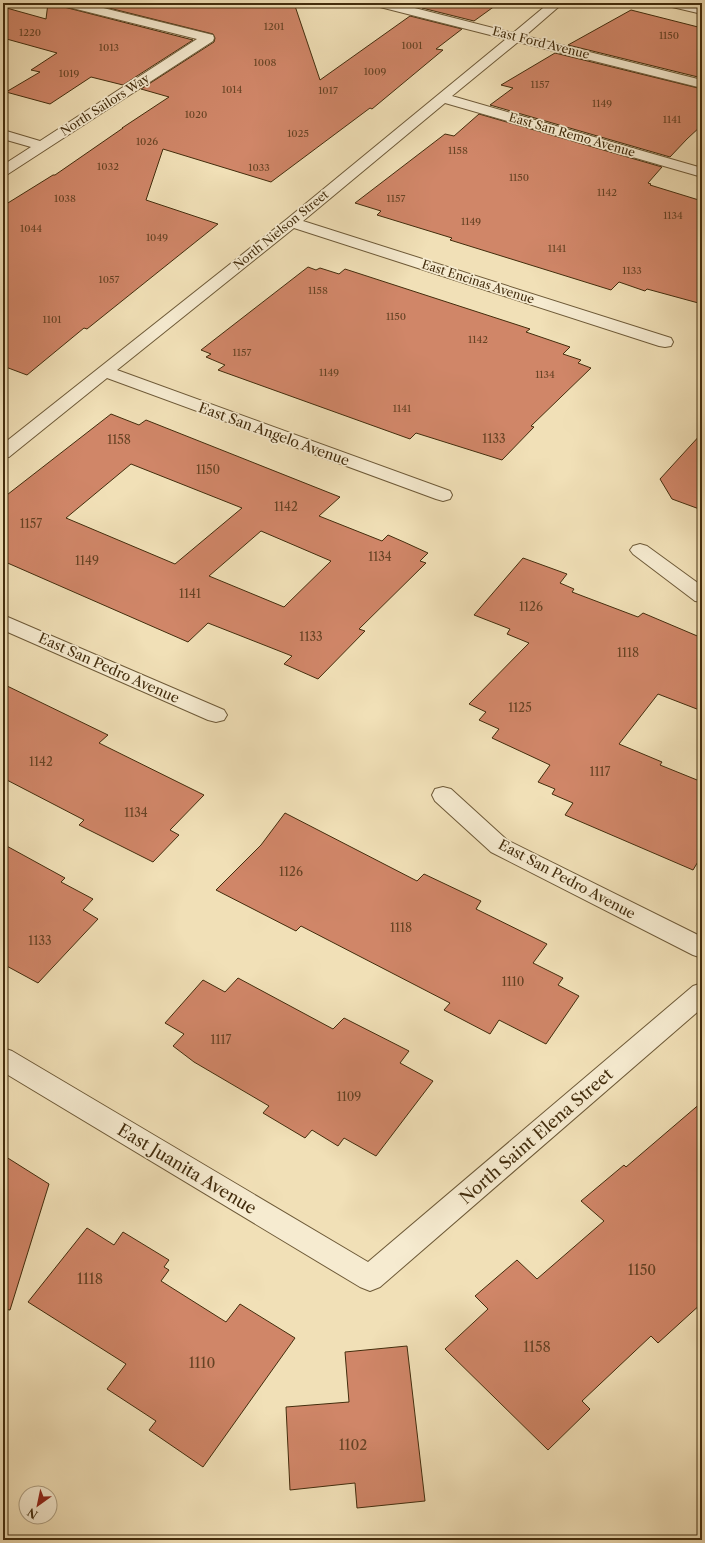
<svg xmlns="http://www.w3.org/2000/svg" width="705" height="1543" font-family="'Libre Caslon Text',serif">
<style>
.building{fill:#d08668;stroke:#432d0d;fill-rule:evenodd}
.lines{fill:none;stroke-linecap:round;stroke-linejoin:round}
.street-casing{stroke:#6e5a38;stroke-width:2}
.street{fill:#f6ebd0;fill-rule:evenodd}
.labels{text-anchor:middle;stroke-width:3.5;stroke-linejoin:round;paint-order:stroke}
.far-number-label{font-size:10px;fill:#664324}
.far-street-label{font-size:12px;fill:#432d0d;stroke:#f6ebd0}
.number-label{font-size:12px;fill:#664324}
.street-label{font-size:14px;fill:#432d0d;stroke:#f6ebd0}
.near-number-label{font-size:14px;fill:#664324}
.near-street-label{font-size:17px;fill:#432d0d;stroke:#f6ebd0}
</style>
<rect width="100%" height="100%" fill="#f1e0b7"/>
<filter id="stains"><feTurbulence type="fractalNoise" baseFrequency=".005" numOctaves="4"/><feColorMatrix values="0 0 0 0 .2 0 0 0 0 .09 0 0 0 0 .02 0 0 0 .5 -.17"/></filter>
<radialGradient id="worn" r=".72"><stop offset=".6" stop-color="#630" stop-opacity="0"/><stop offset="1" stop-color="#630" stop-opacity=".3"/></radialGradient>
<path class="building" d="M48 3H61L64 7 193 40 123 85 91 77 50 104 6 92 40 72 31 70 57 53 3 38V7L46 19Z
M89 3H294L320 80 410 16 462 29 436 49 443 50 372 109 370 108 271 182 163 149 146 200 218 224 87 329 84 328 27 375 3 366V206L53 175H55L123 128H122L169 97 141 89 214 42 215 38 213 34Z
M429 3H499L474 21 422 8Z
M631 10 702 28V78L568 45Z
M555 53 702 89V125L687 139 670 157 490 105 513 88 501 85Z
M479 114 662 167 648 183 651 184 650 185 702 201V304L647 289 645 291 619 282 611 290 450 240 452 238 377 215 381 211 355 203 445 134 454 136Z
M308 267 316 270 320 268 339 274 345 269 530 329 526 332 570 347 563 354 581 360 578 363 591 368 531 426 534 427 502 460 416 433 410 439 218 370 225 365 206 357 211 354 201 350Z
M111 414 139 425 146 420 340 497 319 516 382 541 388 535 404 542 428 553 420 561 426 563 359 629 365 631 318 679 284 664 292 656 208 623 188 642 3 561V498ZM131 464 242 508 175 564 66 518ZM261 531 331 561 284 607 209 576Z
M702 433V510L672 499 660 479Z
M523 558 567 574 560 583 574 589 572 592 638 617 643 613 702 638V711L658 694 619 744 662 762 660 765 702 782V855L693 870 565 815 573 803 552 794 555 789 538 782 550 765 492 738 499 729 479 720 486 712 469 704 529 643 507 634 510 629 474 615Z
M3 684 108 735 99 743 204 795 170 830 179 835 153 862 79 825 84 820 3 778Z
M285 813 417 881 424 874 481 901 476 909 547 944 533 963 563 978 558 985 579 996 546 1044 499 1020 490 1034 444 1010 450 1003 301 926 296 931 216 890 261 845Z
M3 844 65 878 61 882 93 899 83 910 98 919 38 983 3 964Z
M238 978 333 1029 344 1018 409 1051 400 1063 433 1081 376 1156 344 1138 338 1146 312 1130 305 1138 263 1113 269 1106 194 1062 173 1046 184 1034 165 1023 203 980 225 992Z
M702 1102V1303L658 1343 651 1336 582 1401 590 1409 548 1450 445 1349 488 1309 475 1296 517 1260 537 1279 604 1221 581 1201 624 1165 626 1167Z
M3 1155 49 1184 10 1310 3 1309Z
M87 1228 114 1245 123 1232 169 1260 164 1267 169 1270 161 1281 226 1322 240 1304 295 1338 203 1467 149 1430 156 1421 107 1389 126 1364 28 1302Z
M407 1346 425 1501 357 1508 355 1483 290 1490 286 1407 349 1402 345 1352Z"/>
<g class="lines">
<g class="street-casing">
<path id="street" d="M62 3H83L213 35 214 38 213 41 8 174 3 175V165L31 147 3 139V130L40 141 197 39 64 6Z
M374 3H395L513 33 549 3H563L525 36 702 80V88L518 42 452 96 702 168V177L445 103 303 221 671 338 673 342 671 346 665 347 659 346 294 228 117 370 450 491 452 495 450 499 443 501 436 499 107 378 9 457 3 458V444L287 219 506 39 376 6Z
M666 3H688L702 6V14L668 6Z
M640 544 647 546 702 586V602L695 601 633 554 630 550 633 546Z
M3 615 224 710 227 715 224 720 216 722 208 720 3 630Z
M443 787 451 789 507 840 702 937V958L693 955 491 852 435 801 432 795 435 789Z
M702 983V1008L380 1287 370 1291 360 1287 3 1072V1048L12 1051 368 1262 693 986Z"/>
</g>
<use href="#street" class="street"/>
</g>
<g class="labels">
<g class="far-number-label">
<text x="274" y="30">1201</text>
<text x="30" y="36">1220</text>
<text x="669" y="39">1150</text>
<text x="412" y="49">1001</text>
<text x="109" y="51">1013</text>
<text x="265" y="66">1008</text>
<text x="375" y="75">1009</text>
<text x="69" y="77">1019</text>
<text x="540" y="88">1157</text>
<text x="232" y="93">1014</text>
<text x="328" y="94">1017</text>
<text x="602" y="107">1149</text>
<text x="196" y="118">1020</text>
<text x="672" y="123">1141</text>
<text x="298" y="137">1025</text>
<text x="147" y="145">1026</text>
<text x="458" y="154">1158</text>
<text x="108" y="170">1032</text>
<text x="259" y="171">1033</text>
<text x="519" y="181">1150</text>
<text x="607" y="196">1142</text>
<text x="65" y="202">1038</text>
<text x="396" y="202">1157</text>
<text x="673" y="219">1134</text>
<text x="471" y="225">1149</text>
<text x="31" y="232">1044</text>
<text x="157" y="241">1049</text>
<text x="557" y="252">1141</text>
<text x="632" y="274">1133</text>
<text x="109" y="283">1057</text>
<text x="318" y="294">1158</text>
<text x="396" y="320">1150</text>
<text x="52" y="323">1101</text>
<text x="478" y="343">1142</text>
<text x="242" y="356">1157</text>
<text x="329" y="376">1149</text>
<text x="545" y="378">1134</text>
<text x="402" y="412">1141</text>
</g>
<g class="far-street-label">
<text transform="translate(541 43) rotate(14)" y="4">East Ford Avenue</text>
<text transform="translate(105 105) rotate(-33)" y="4">North Sailors Way</text>
<text transform="translate(572 135) rotate(16)" y="4">East San Remo Avenue</text>
<text transform="translate(281 230) rotate(-39)" y="4">North Nielson Street</text>
<text transform="translate(478 282) rotate(18)" y="4">East Encinas Avenue</text>
</g>
<g class="number-label">
<text x="494" y="443">1133</text>
<text x="119" y="444">1158</text>
<text x="208" y="474">1150</text>
<text x="286" y="511">1142</text>
<text x="31" y="528">1157</text>
<text x="380" y="561">1134</text>
<text x="87" y="565">1149</text>
<text x="190" y="598">1141</text>
<text x="531" y="611">1126</text>
<text x="311" y="641">1133</text>
<text x="628" y="657">1118</text>
<text x="520" y="712">1125</text>
<text x="41" y="766">1142</text>
<text x="600" y="776">1117</text>
<text x="136" y="817">1134</text>
<text x="291" y="876">1126</text>
<text x="401" y="932">1118</text>
<text x="40" y="945">1133</text>
<text x="513" y="986">1110</text>
<text x="221" y="1044">1117</text>
<text x="349" y="1101">1109</text>
</g>
<g class="street-label">
<text transform="translate(274 434) rotate(20)" y="5">East San Angelo Avenue</text>
<text transform="translate(109 668) rotate(24)" y="5">East San Pedro Avenue</text>
<text transform="translate(567 879) rotate(28)" y="5">East San Pedro Avenue</text>
</g>
<g class="near-number-label">
<text x="642" y="1275">1150</text>
<text x="90" y="1284">1118</text>
<text x="537" y="1352">1158</text>
<text x="202" y="1368">1110</text>
<text x="353" y="1450">1102</text>
</g>
<g class="near-street-label">
<text transform="translate(536 1136) rotate(-41)" y="6">North Saint Elena Street</text>
<text transform="translate(187 1169) rotate(31)" y="6">East Juanita Avenue</text>
</g>
</g>
<rect width="705" height="1543" fill="none" stroke="#f1e0b7" stroke-width="16"/>
<rect x="4" y="4" width="697" height="1535" fill="none" stroke="#432d0d" stroke-width="2"/>
<rect x="8" y="8" width="689" height="1527" fill="none" stroke="#432d0d"/>
<g transform="translate(38 1505) rotate(213)"><circle r="19" fill="#f6ebd0" stroke="#ae9f82"/>
<path d="M0-3L7 15L0 10L-7 15Z" fill="#8f2418"/>
<text y="-6" font-size="11" font-weight="bold" text-anchor="middle" fill="#432d0d">N</text>
</g>
<rect width="100%" height="100%" filter="url(#stains)"/>
<rect width="100%" height="100%" fill="url(#worn)"/>
</svg>
